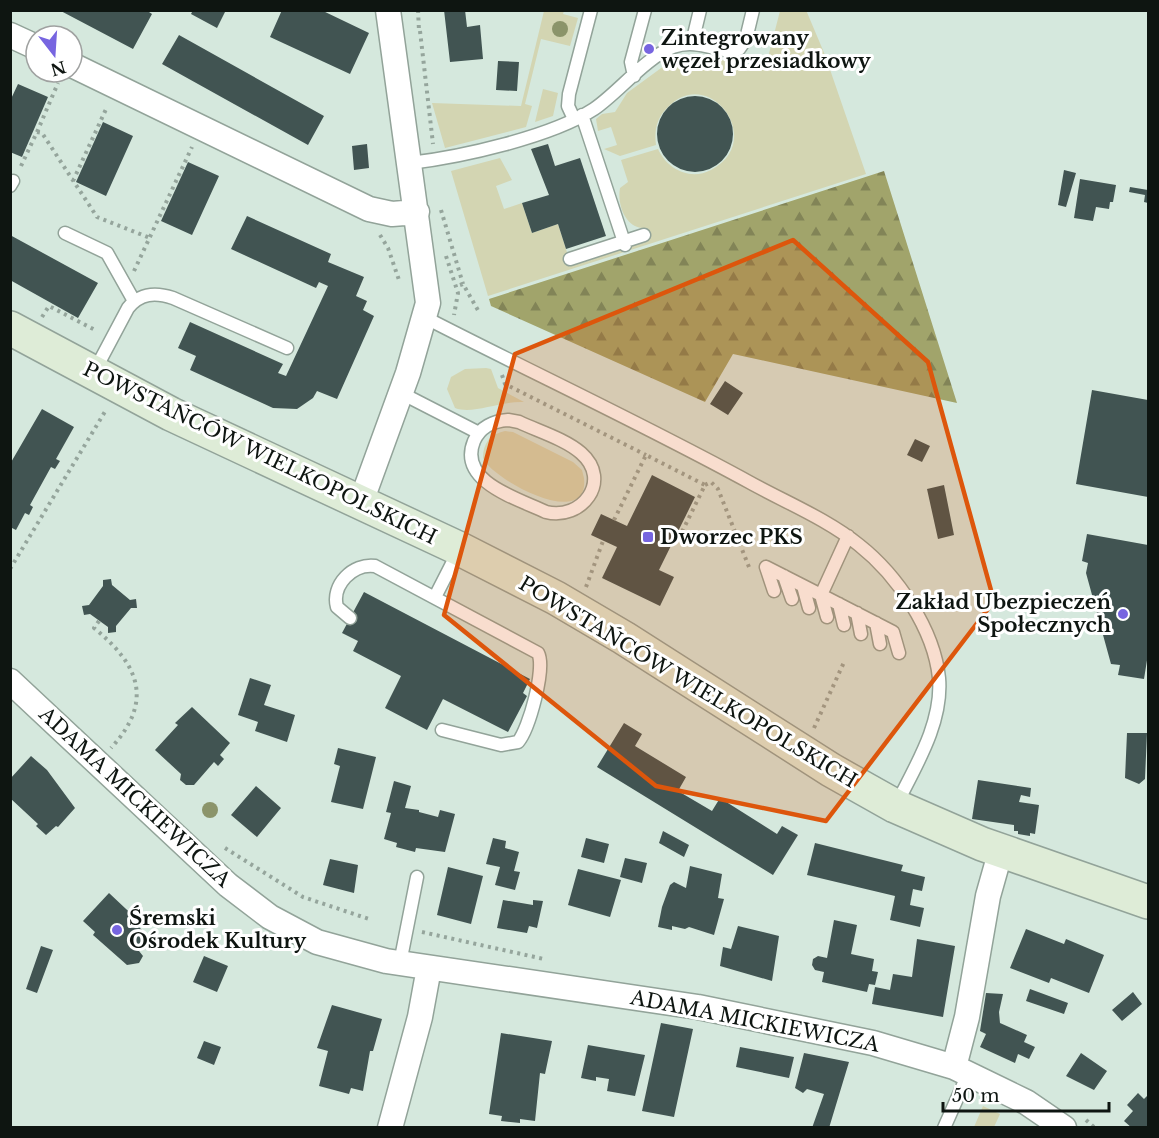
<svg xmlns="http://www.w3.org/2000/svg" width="1159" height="1138" font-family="'Libre Baskerville',serif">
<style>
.green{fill:#d3d5b2}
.forest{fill:url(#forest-firs)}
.building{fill:#415452}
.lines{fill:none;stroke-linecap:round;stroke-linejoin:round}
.lane-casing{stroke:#92a399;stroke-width:15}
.street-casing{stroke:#92a399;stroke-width:27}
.secondary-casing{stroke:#92a399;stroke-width:36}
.path{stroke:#95a59c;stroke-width:4;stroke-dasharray:3 4.5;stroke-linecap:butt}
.lane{stroke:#fff;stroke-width:12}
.street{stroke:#fff;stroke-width:24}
.secondary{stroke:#deecd7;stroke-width:33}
.tree{fill:#8b946a}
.marked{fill:#dd560c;fill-opacity:0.2;stroke:#dd560c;stroke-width:4.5;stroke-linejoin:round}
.poi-dot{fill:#7765e0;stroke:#fff;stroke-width:2}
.labels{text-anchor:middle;stroke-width:6;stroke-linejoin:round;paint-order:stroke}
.poi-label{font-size:20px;font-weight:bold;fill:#0e1511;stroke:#fff;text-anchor:start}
.street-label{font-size:20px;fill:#0e1511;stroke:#fff}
</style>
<defs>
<pattern id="forest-firs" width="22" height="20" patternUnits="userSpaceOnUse" patternTransform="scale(1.5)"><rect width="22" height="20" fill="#a1a46b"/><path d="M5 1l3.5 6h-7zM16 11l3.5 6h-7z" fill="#828457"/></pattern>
</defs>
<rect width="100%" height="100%" fill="#d5e8dd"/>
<path class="green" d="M806 10 825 55 866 174 488 296 451 171 500 158 512 180 496 186 504 209 522 203 532 233 558 224 571 265 647 240 643 228C625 227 617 204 620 188L628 182 621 160 658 149C667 169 690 181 711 170 767 141 709 64 668 107 657 117 654 130 656 145L620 156 604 149 617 145 611 127 598 131 596 119 602 114 615 112 627 93 668 63 684 55H699L765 69 780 11Z
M544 11H564L563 14 578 18 570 46 541 39 525 104 532 106 526 127 445 148 432 103 521 106Z
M543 89 558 93 553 116 535 122Z
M486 368 491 369 498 388 524 402C500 401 473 415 455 408L447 389 451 377 465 369Z
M505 431 513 432 573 462 582 470 584 478C590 533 490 478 483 458 483 443 490 434 505 431Z
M983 1106 1000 1114 994 1127H974Z"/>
<path class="forest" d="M884 171 957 403 733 354 705 402 491 306 489 299Z"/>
<path class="building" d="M59 10H146L152 14 133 49Z
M193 10H226L217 28 191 14Z
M282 10H321L369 33 350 74 270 37Z
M444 10H465L467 27 480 25 483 59 450 62Z
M179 35 324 116 308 145 162 64Z
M498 61 519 62 517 91 496 90Z
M18 84 48 97 22 157 10 152V101Z
M657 134a38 38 0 1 1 76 0a38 38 0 1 1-76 0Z
M103 122 133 136 106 196 76 182Z
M367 144 369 168 354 170 352 146Z
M548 144 555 166 580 158 606 236 566 249 558 224 532 233 522 203 549 195 531 149Z
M188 162 219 176 192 235 161 221Z
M1064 170 1076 173 1066 207 1058 205Z
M1080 179 1116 185 1113 202H1110L1109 209 1096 207 1093 221 1074 218Z
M1130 187 1148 190V203L1144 202 1145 195 1129 192Z
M247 216 331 254 328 262 364 277 356 296 367 301 363 310 374 316 337 399 317 391 313 398 297 409 273 408 190 370 196 356 178 348 190 322 283 364 278 373 286 376 328 286 319 282 316 288 231 249Z
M10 235 98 283 78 318 10 280Z
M725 381 743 393 728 415 710 404Z
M1092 390 1148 400V497L1076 484Z
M42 409 74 427 56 459 60 461 55 469 51 467 30 505 33 507 29 515 25 513 16 530 10 527V464Z
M915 439 930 446 922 462 907 455Z
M652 475 695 497 659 570 674 577 660 606 602 578 617 547 591 535 601 514 627 526Z
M944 485 954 535 938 539 927 489Z
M1087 534 1148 545V654L1144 679 1118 675 1120 665 1111 664 1086 573 1088 563 1082 561Z
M111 579 112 585 130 600 136 599 137 608H131L116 626V632L108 633V627L90 614 84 615 82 606 89 605 103 586V580Z
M364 592 530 679 523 693 527 696 508 732 443 699 427 730 385 708 401 676 353 651 358 641 342 633Z
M250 678 271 685 264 705 295 715 287 742 255 731 258 722 238 715Z
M192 707 230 743 220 755 224 759 218 766 214 762 194 785H186L180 780 181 774 155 750 178 725 175 723Z
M624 723 642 734 635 746 686 777 678 791 712 811 720 798 777 834 782 826 798 835 773 875 597 767Z
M1127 733H1147L1145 779 1139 784 1125 778Z
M338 748 376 757 363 809 331 802 340 766 334 764Z
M31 756 47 770 75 808 58 827 56 826 46 835 36 826 38 824 10 798V779Z
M978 780 1031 788 1030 797 1021 795 1019 802 1039 805 1035 834 1030 833V836L1018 834V831H1014V825L972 819Z
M394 781 411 786 405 808 419 810V812L438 817 440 810 455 814 445 852 416 848 415 852 396 847 397 843 384 839 391 813 386 812Z
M256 786 281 808 257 837 231 815Z
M663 831 689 845 684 857 659 843Z
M493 838 506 841 505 848 519 852 514 871 520 872 515 890 495 885 500 867 486 864Z
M586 838 609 844 604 863 581 857Z
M815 843 903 865 901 871 925 877 922 891 913 889 910 905 924 908 920 927 890 920 895 896 807 875Z
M625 858 647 863 642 883 620 877Z
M330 859 358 865 354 893 323 885Z
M690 866 722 874 718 898 724 899 714 935 689 927 685 929 672 926V930L658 927 662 907 670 885 674 882 686 888Z
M448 867 483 876 471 924 437 915Z
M578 869 621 880 610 917 568 905Z
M109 893 142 924 139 927 151 939 139 951 143 956 139 963 127 965 93 935 95 932 83 921Z
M503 900 533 905V900L543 901 537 928 529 926 527 933 497 928Z
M834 920 857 925 851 954 874 959 872 971 878 972 875 985 869 984 867 992 822 982 824 972 815 970 812 965 813 959 818 956 827 958Z
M738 926 779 936 772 981 720 966 723 947 731 949Z
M1026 929 1064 944 1066 939 1104 955 1089 993 1051 978 1049 983 1010 968Z
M917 939 955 946 943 1017 872 1004 875 987 890 990 893 974 912 977Z
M41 946 53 950 37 993 26 989Z
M204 956 228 966 217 992 193 982Z
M1030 989 1068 1003 1064 1014 1026 1001Z
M1133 992 1142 1004 1122 1021 1112 1010Z
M986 993 1003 994 999 1012 1000 1023 1027 1035 1024 1042 1035 1047 1029 1059 1018 1054 1015 1063 980 1047 986 1034 980 1031Z
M332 1005 382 1019 373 1051H370L363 1091 351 1088 349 1094 319 1086 328 1051 317 1048Z
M661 1023 693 1029 674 1117 642 1111Z
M501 1033 552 1041 545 1074 540 1073 535 1121 520 1119V1123L501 1121 502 1116 489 1114Z
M204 1041 221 1047 214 1065 197 1058Z
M588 1045 645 1055 635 1096 607 1091 609 1079 596 1077V1081L581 1078Z
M740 1047 794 1057 789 1078 736 1067Z
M804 1053 849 1062 829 1128H812L824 1094 807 1089 803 1093 795 1088Z
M1081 1053 1107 1071 1094 1090 1066 1076Z
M1138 1093 1144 1099 1148 1095V1128H1132L1124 1121 1133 1111 1127 1105Z"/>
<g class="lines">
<g class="lane-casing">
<path id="lane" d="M692 43 700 10
M634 76 631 62 645 10
M582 115 625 245
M574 119 568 106 569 94 591 10
M410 163C461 157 551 137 594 109 619 92 645 58 673 47 700 37 722 56 739 49L746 39 753 10
M10 186 13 181
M65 233 107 253 134 301
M570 259 644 235
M426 318C533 373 643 424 749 482 785 502 827 519 859 545 897 575 934 629 939 678 943 723 915 767 896 805
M94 372 128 308C140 293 155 292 173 298L287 348
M401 393 479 433
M508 420 519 422C538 431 565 439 581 453 613 481 581 521 546 512 519 499 457 482 474 441 480 427 494 421 508 420Z
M848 536 821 595 893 632 899 653
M766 567 821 595 827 617
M766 567 774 591
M784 576 792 599
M803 586 809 608
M435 597 459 550
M839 604 844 625
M857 613 861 634
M350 618 337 607C331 585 353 563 375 566L538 653C546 668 529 729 518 742L501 745 442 730
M876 623 880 644
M400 963 417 877
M944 1128 968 1074"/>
</g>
<g class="street-casing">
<path id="street" d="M10 35 36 47
M72 65 369 209 392 214 417 212
M361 502 408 373 428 303 388 10
M10 681 228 885 270 917 317 942 386 961 698 1007 873 1043 954 1067 1026 1102 1064 1128
M954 1067 967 1017 988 896 1001 850
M390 1128 420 1017 429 968"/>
</g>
<g class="secondary-casing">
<path id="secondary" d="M10 328 171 414 460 549 556 598 624 638 831 770 895 806 982 844 1148 902"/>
</g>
<path class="path" d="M418 10 419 31
M420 31 433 144
M37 132 58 83
M21 166 37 132 42 133 97 217 150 238
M73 181 107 107
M441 210 463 284
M380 235 388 248 400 283
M446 256 458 293 454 315
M134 271 192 147
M460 285 463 284 479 312
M42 317 49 306 97 331
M502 375 505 384 646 455
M705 485 711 482 718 489 749 567
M614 520 646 455 705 485 677 542
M10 569 106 410
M586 587 603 541
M99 621 94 628C138 664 155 700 111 748
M814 728 845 660
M225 848 303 897 369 919
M422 932 544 959
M1086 1120 1095 1128"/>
<use href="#lane" class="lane"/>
<use href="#street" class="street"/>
<use href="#secondary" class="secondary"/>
</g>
<g class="tree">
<circle cx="560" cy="29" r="8"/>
<circle cx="210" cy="810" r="8"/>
</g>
<path class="marked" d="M793 240 928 362 994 601 826 821 656 786 444 615 515 354Z"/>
<g class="poi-dot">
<circle cx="649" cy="49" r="6"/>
<rect x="642" y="531" width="12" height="12" rx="3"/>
<circle cx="1123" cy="614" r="6"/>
<circle cx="117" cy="930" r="6"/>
</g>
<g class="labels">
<g class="poi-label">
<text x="661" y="45">Zintegrowany<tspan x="661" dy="23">węzeł przesiadkowy</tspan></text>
<text x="660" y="544">Dworzec PKS</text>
<text x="1111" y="609" text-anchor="end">Zakład Ubezpieczeń<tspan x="1111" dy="23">Społecznych</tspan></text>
<text x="129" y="925">Śremski<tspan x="129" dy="23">Ośrodek Kultury</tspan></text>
</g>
<g class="street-label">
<text transform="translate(260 453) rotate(26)" y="7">POWSTAŃCÓW WIELKOPOLSKICH</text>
<text transform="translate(688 682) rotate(31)" y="7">POWSTAŃCÓW WIELKOPOLSKICH</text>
<text transform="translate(135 797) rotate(43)" y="7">ADAMA MICKIEWICZA</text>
<text transform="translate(755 1021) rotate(11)" y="7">ADAMA MICKIEWICZA</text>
</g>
</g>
<rect width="1159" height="1138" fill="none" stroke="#0e1511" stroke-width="24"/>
<g transform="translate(54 54) rotate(163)"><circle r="28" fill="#ffffff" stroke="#9fa1a0" stroke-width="1.5"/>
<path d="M0-4.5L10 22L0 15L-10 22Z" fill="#7765e0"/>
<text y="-9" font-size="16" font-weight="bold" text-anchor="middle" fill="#0e1511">N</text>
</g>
<path d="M943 1102v9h166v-9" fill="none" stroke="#0e1511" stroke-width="3"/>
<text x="952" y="1102" font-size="18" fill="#0e1511" stroke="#ffffff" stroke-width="4.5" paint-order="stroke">50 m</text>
</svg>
